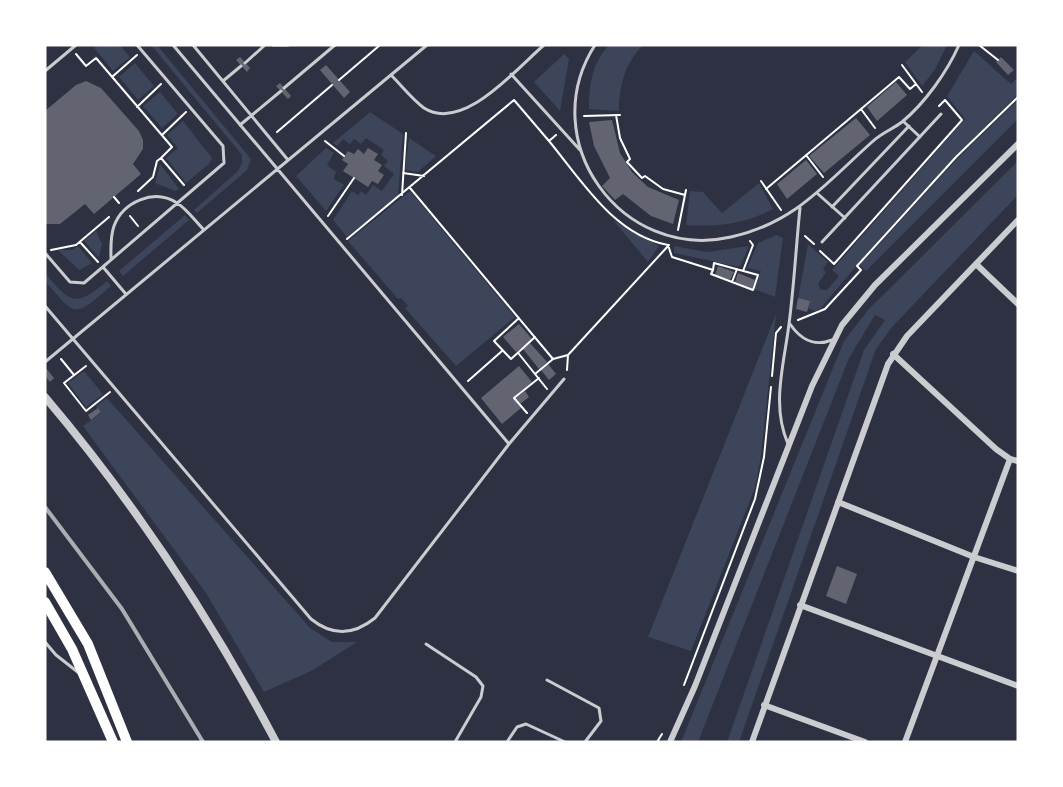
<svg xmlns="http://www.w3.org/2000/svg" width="1063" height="787" font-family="Rubik,sans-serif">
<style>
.green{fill:#3c4559}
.building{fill:#626471}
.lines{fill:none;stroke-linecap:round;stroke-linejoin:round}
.path{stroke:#fff;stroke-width:2}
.service{stroke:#caccd0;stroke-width:3}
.minor{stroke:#caccd0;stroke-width:6}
.tertiary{stroke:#caccd0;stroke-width:8}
.primary{stroke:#fff;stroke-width:10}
.rail{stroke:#abadb3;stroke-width:4}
</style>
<rect width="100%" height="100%" fill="#2d3142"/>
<path class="green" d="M98 45H120L130 57 113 71 94 48Z
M151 45H157L251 159 247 170 197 213 194 210 238 171 242 163V155Z
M609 45H643C625 63 619 86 619 111L589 109C589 85 592 63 609 45Z
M923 45H947L934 71 922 86 905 62Z
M974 51 1011 84 1018 77V94C947 164 880 236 821 308L815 311 808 308 810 301 798 299 808 244 828 262 823 269 826 272 818 284 821 290H827L839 276 832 270 965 119 947 96Z
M564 54 569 59 560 111 534 82Z
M135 63 154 86 138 100 119 77Z
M160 92 178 114 162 128 143 106Z
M1018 100V119L866 271 860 265 958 158Z
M370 112 403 134 398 196 347 237 333 220 352 191 358 195 361 191 366 195 373 185 382 191 394 174 384 166 388 161 381 155 384 150 366 138 361 144 354 139 350 144 343 139 337 146 333 143Z
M183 121 212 158 209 164 186 183 166 158 178 148 167 135Z
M409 138 436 156 418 172 405 170Z
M326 148 334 153 327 165 336 172 334 179 344 185 326 211 296 176Z
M1018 161V195L893 326 876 349 739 742H727L864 350 885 320 875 315 849 358 698 742H681L844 341 868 310Z
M160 164 179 189 175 191 155 183Z
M759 183 773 209C745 224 717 227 686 225L690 191 703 192 722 213Z
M410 191 515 317 456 366 405 308 408 306 401 298 398 299 348 241Z
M185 215 189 220 123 276 119 271Z
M613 220 659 246 648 262Z
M96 231 102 244 99 258 84 241Z
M777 235 783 238 775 297 754 289 761 271 747 268 758 243Z
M78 246 92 263 79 270 58 250H73Z
M674 246 707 252 749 246 740 267 674 253Z
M45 273C70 303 76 308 107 281L111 286C74 318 77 318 45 281Z
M776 314 761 456 755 488 691 651 648 637Z
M84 371 103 394 86 407 68 383Z
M107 398 310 628 332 642H357L313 670 264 692 206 593 83 426 101 413 96 406Z"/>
<path class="building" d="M240 57 250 68 247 72 236 60Z
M1001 57 1014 70 1008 75 996 62Z
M326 65 350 92 344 98 320 70Z
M86 81 101 88 139 131 143 140V149L133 164 141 174 94 214 85 204 60 224H45V111L76 85Z
M896 82 907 95 877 121 867 107Z
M280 83 291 96 288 99 276 86Z
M856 118 870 135 824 173 809 156Z
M612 120 620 153 632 172 648 187 679 200 673 224 651 216 623 194 615 200 602 186 610 178 594 146 589 122Z
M368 148 378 154 374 160 382 165 378 171 384 175 378 184 372 181 368 187 343 171 348 164 342 160 348 151 354 154 358 149 364 154Z
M806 160 817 174 787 199 777 184Z
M718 266 734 272 730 280 715 275Z
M738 273 755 280 752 289 735 282Z
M798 298 810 301 807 312 796 309Z
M519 324 532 339 516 352 503 337Z
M530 343 547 362 539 369 523 349Z
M548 364 556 374 549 380 541 370Z
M519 366 532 382 513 398 521 408 502 424 481 398Z
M45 367 54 378 50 382 45 376Z
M525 391 529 397 520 404 515 399Z
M98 408 101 412 91 420 88 415Z
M837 566 857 574 846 604 826 596Z"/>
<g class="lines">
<path class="path" d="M979 45 998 60
M76 54 86 66 96 58 172 147 161 158 184 185
M902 65 922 92
M112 77 137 55
M339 80 380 45
M137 107 161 84
M861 109 875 128
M616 115 620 138 630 159 627 162 642 178 645 176 663 189 685 195
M584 116 620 115
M277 132 332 85
M162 135 186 112
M325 141 344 156
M549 141C582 181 614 235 668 245L672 257 713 270 711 274 753 290 758 275 714 263 713 270
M806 155 823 177
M403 173 424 176
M761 181 781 210
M410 188 553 359 568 355
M766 189 899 77 910 89 916 84
M138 191 153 177 157 161 161 158
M402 195 406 133
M114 197 119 203
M130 216 138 226
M328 216 354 178
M678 230 686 190
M805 236 814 244
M347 239 514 100 549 141 556 135
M80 242 98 262
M51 250 76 245 109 217
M820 251 834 264 962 120 945 100 939 106
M743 271 753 245 750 241
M732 282 737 269
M519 318 494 341 511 359 535 337
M798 320 825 309 861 270 857 266 956 157 1018 97
M519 354 547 389
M61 359 74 375
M86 366 64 383 86 411 110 392
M567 370 568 355 669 245
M535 374 553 359
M772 376 776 333 781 327
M468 381 502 351
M527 413 514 398 539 378
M684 685 755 499 764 457 771 387
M657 742 662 734"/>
<path class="service" d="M173 45 509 444
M193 45 288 160
M273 45H288
M595 45C534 140 621 262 731 237 795 223 826 183 872 142 881 133 893 129 902 122 925 103 947 72 959 45
M245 63 265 45
M45 71 76 45
M511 74 580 150
M391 75C402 86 412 99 424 108 463 133 516 69 544 45
M223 81 241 66
M284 88 335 45
M904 122 920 137
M240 125 281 91
M818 194 845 218
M832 207 909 126
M822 242 941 114
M45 253 70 282 84 283 224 163 223 146 137 45
M111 259C111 248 110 237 114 226 123 202 154 188 177 203 187 209 195 221 204 230
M103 267 125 293
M45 306 311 619C332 636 354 635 375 618L509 444 564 379
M790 324C801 340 814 347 832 340
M45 362 427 45
M788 444C771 405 784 365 789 324 794 286 796 247 800 208
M45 642 56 655 79 673
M426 644 476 677 483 686 481 697 455 742
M547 680 599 708 601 721 585 742
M507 742 517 727 526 724 565 742"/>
<path class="minor" d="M976 264 1018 304
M893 354 996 449 1010 459 1018 461
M838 502 974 557 1018 571
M800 605 1018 686
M764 705 865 742
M670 742 695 686 812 386 842 325 875 285 1018 144
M752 742 888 364 907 336 1018 220
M905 742 1010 459"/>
<path class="tertiary" d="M45 397C135 503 211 619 276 742"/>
<path class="primary" d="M45 572 88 644 127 742
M45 602 72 649 113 742"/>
<path class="rail" d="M45 507 122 609 203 742"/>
</g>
<rect width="1063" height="787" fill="none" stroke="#ffffff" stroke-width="93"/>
</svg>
